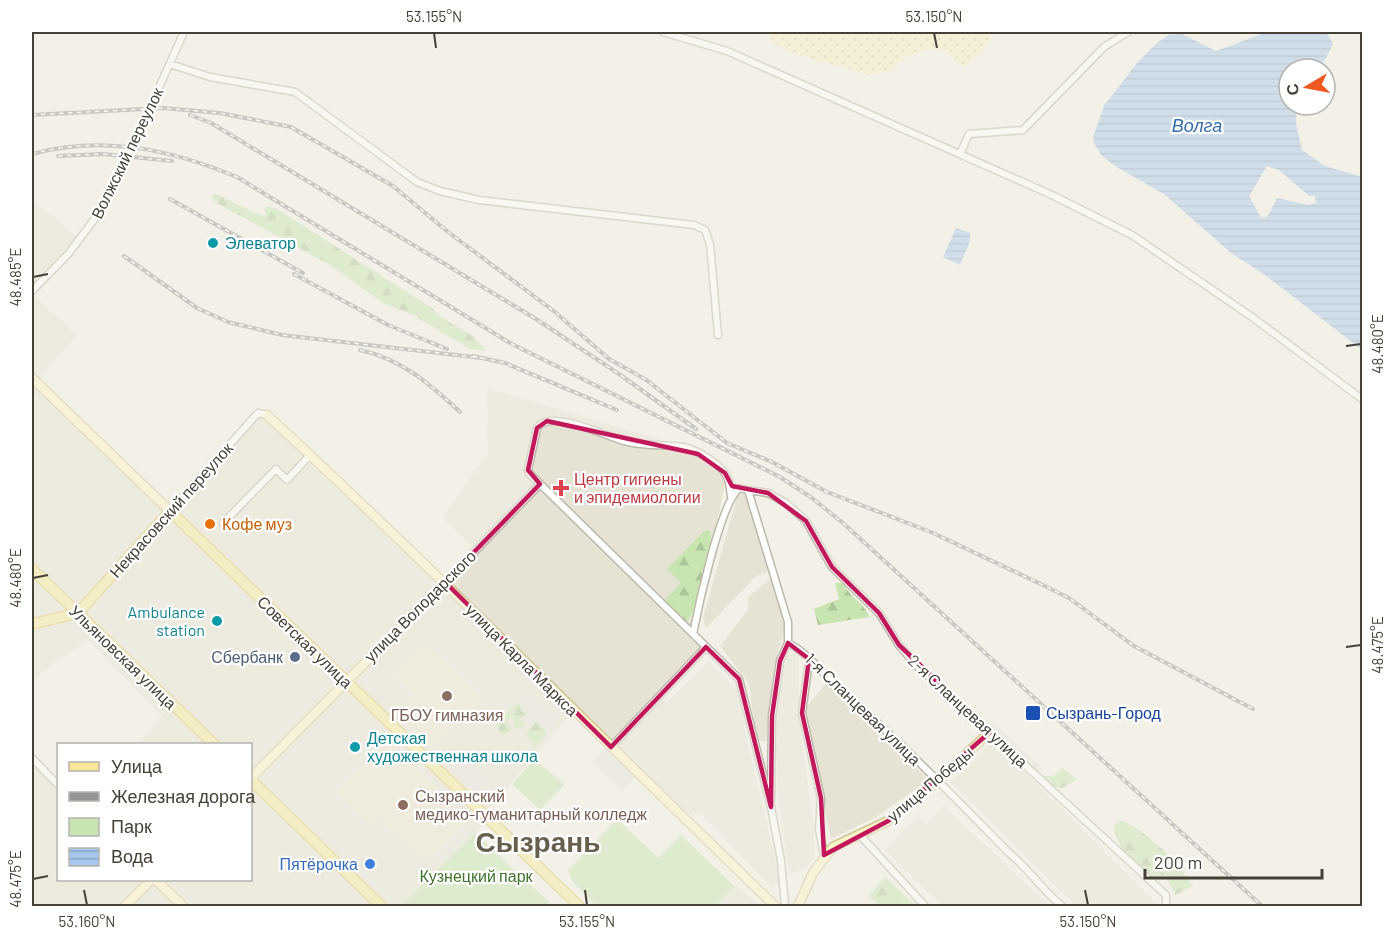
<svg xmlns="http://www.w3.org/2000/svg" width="1394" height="938" font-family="Barlow,sans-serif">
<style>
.residential{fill:#e6e3d5}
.education{fill:#ebe6d1}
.forest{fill:url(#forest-firs)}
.sand{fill:url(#sand-dots)}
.green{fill:#c8e5b1}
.parking{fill:#e4e2de}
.water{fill:url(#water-rules);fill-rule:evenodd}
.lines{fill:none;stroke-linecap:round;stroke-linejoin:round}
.street-casing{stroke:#bdb9aa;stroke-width:9}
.secondary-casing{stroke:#d0c798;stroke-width:11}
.primary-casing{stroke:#ddc76a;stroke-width:12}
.street{stroke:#fff;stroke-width:6}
.secondary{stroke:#fcf5c7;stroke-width:8}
.primary{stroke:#f9e899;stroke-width:9}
.rail-casing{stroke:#969696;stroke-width:4}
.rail{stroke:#fff;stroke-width:1.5;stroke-dasharray:4.5;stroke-linecap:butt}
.marked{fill:none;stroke:#c2185b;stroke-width:4.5;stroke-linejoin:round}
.ticks{fill:none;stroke:#454136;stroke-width:2}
.culture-dot{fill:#0f9aa8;stroke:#fff;stroke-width:2}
.health-dot{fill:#e0444e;stroke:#fff;stroke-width:2}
.food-dot{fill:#e8710a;stroke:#fff;stroke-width:2}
.service-dot{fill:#5c6f8a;stroke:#fff;stroke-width:2}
.education-dot{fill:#8d6e63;stroke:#fff;stroke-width:2}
.transit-dot{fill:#1a4fb4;stroke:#fff;stroke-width:2}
.shop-dot{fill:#3f7fe0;stroke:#fff;stroke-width:2}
.labels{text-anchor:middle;stroke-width:4.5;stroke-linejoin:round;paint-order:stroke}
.street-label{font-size:16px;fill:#454136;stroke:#fff}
.culture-label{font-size:16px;fill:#0d838f;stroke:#fff;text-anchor:start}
.health-label{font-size:16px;fill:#be3a42;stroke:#fff;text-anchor:start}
.food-label{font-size:16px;fill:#c56008;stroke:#fff;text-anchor:start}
.service-label{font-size:16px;fill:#4e5e75;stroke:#fff;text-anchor:end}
.transit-label{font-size:16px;fill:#164399;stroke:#fff;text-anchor:start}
.education-label{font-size:16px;fill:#785e54;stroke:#fff}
.shop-label{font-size:16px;fill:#366cbe;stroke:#fff;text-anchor:end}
.park-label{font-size:16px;fill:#40742c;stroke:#fff}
.water-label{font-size:18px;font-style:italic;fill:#356cab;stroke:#fff}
.town-label{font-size:28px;font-weight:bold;fill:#67604e;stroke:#fff}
.neatline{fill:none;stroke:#454136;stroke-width:2}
.ticks-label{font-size:15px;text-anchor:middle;fill:#454136}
</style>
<defs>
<pattern id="forest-firs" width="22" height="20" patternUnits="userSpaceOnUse" patternTransform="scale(1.5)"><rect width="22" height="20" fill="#c8e5b1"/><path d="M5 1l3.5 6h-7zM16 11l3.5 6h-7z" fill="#adc699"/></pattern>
<pattern id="sand-dots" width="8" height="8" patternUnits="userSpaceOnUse" patternTransform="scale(1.5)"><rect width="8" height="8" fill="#f5f0c4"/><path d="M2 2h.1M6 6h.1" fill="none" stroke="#d3cfa9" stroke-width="1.8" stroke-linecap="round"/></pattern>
<pattern id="water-rules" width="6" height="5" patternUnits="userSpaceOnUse" patternTransform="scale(1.5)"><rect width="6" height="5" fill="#a6c8ec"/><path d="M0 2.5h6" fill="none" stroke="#89a4c0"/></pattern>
</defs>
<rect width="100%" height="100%" fill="#f2f0e7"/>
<path class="residential" d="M32 200 80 239 32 294 77 335 37 381 170 511 263 409 445 581 474 550 443 517 488 452 487 388 681 446 727 474 695 629 706 647 615 745 573 712 485 813 490 818 400 906H32V764L58 788V880H250V744H138L162 716 88 640 54 663 32 682Z
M746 493 771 570 755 577 706 628 703 618 738 494Z
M770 579 777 592 785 626 773 674 766 742 756 740 749 683 720 646 748 610V597Z
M799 653V720L814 830V857L807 868 789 874 779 799 774 714 787 655Z
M709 661 740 692 744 728 780 881 772 888 700 812 693 816 613 749 661 699 666 703Z
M826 683 929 780 876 817 831 839 806 720V708Z
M994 741 1157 905 1156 906H1076L950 782Z
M943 806 1050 906H943L885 850 918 816 927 824Z
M735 887 742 890 760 906H715Z"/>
<path class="education" d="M425 643 482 698 431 750 396 714 414 695 394 675Z
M389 741 470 819 426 863 380 819 372 826 336 792Z"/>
<path class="forest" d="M216 194 262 216 266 214 264 209 267 206 277 209 432 308C447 326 475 330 485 351L470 349 415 316 383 303 330 265 213 201 212 195Z
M709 530 713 543C703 560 698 615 686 622L664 601 681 583 667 569 704 531Z
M835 583H843C850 598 863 602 870 617L818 625 814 609 839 599Z
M517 704 520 705 521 710 528 713 519 720 526 722 524 727 519 729 514 727 513 716 506 723 512 729 505 735 500 734 496 722Z
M536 722 544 728 546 735 535 747 526 733Z
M1062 768 1077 779 1062 788 1041 785 1034 776H1053Z
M1121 820C1149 833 1177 861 1193 886L1175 895 1165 875 1153 880C1135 864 1117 851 1114 826Z
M885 877 916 906H880L868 896Z"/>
<path class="sand" d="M770 32H993L983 53 963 67 945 50 930 49 909 56 890 71 868 75 789 52 771 42Z"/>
<path class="green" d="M534 760 565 784 540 810 512 784Z
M617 819 658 858 681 835 735 887 715 906H596L572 881 568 870Z
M475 833 549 902 545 906H400Z"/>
<path class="parking" d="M531 695 559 722 549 732 521 705Z
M989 719 1044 770 1040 773 986 722Z
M606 748 636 777 622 791 592 762Z
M463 756 499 790 488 802 452 768Z"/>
<path class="water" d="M1267 32H1326L1333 44 1320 69H1289V105H1297L1296 123 1302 150 1325 166 1362 177V350L1265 275 1231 253 1164 194 1115 166 1101 155 1095 145 1093 137 1104 106 1137 63 1157 43 1168 35 1182 34 1216 51ZM1267 166 1279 170 1309 196H1315L1316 203 1308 205 1277 198 1269 214 1264 218 1260 216 1249 196Z
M956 228 970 233V241L960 265 943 257Z"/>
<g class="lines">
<g class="street-casing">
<path id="street" d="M663 32 727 51 1052 195 1132 235 1252 317 1362 399
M170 64 210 77 295 92 417 182 440 191 479 200 694 225 705 230 710 244 718 335
M960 154 969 134 1023 130 1104 47 1128 32
M32 291 69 253 99 213 121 172 184 32
M748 490 768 493 786 503 806 521 832 567 879 613 899 645 916 665 1166 895V906
M731 497C730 491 730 484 728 479 723 465 698 450 683 447 665 444 642 447 624 441 606 436 550 408 537 428L528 470 530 474 739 679 771 807 781 861 785 906
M170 511 258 413 267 415
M223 523 276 469 287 480 310 455
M445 582 539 485
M693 634C698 608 721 500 740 488L748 490 788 622V643L780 661 772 716 771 800
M788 643C811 655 826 678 846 695 903 744 956 799 1009 853 1029 869 1042 890 1062 906
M809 660 802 713 821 798 819 829 824 855
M611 747 706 647
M32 758 58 785
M859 834 925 906"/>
</g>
<g class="secondary-casing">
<path id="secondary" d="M32 378 170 511
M267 415C440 575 606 743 775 906
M250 779 445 582
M156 880 183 906
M125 906 151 880
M798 906 813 873 833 847 888 821 938 781 990 732"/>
</g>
<g class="primary-casing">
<path id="primary" d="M32 569 214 744
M32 624 78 613 170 511 579 906
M250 779 381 906"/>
</g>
<use href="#street" class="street"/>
<use href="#secondary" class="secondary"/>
<use href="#primary" class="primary"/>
<g class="rail-casing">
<path id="rail" d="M32 115 162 108 220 113 291 127 393 186 448 232 555 312 609 359 645 379 727 443 772 462 827 492 931 532 1045 586 1069 598 1134 646 1253 709
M190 115 211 123 536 319 619 374 696 429
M32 154C103 135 170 149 237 177L512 344 780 477 812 498 843 523 1262 906
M58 156 103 154 172 161
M170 199 303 273
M124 256 197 308 228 322 282 335 482 358
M294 274 388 325 447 349
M360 350C401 359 429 383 460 412
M473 356 505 363 617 410"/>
</g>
<use href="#rail" class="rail"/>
</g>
<path d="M0 0H1394V938H0ZM547 421 698 454 725 473 732 486 768 493 806 521 832 567 879 613 899 645 990 732 888 821 824 855 821 798 802 713 809 659 788 643 780 661 772 716 771 807 739 679 706 647 611 747 445 582 540 484 528 470 537 428Z" fill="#f2f0e7" fill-opacity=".55" fill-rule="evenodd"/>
<path class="marked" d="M547 421 698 454 725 473 732 486 768 493 806 521 832 567 879 613 899 645 990 732 888 821 824 855 821 798 802 713 809 659 788 643 780 661 772 716 771 807 739 679 706 647 611 747 445 582 540 484 528 470 537 428Z"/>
<path class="ticks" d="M434 33 436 48M934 33 937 48M33 277 48 274M1346 346 1361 344M33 578 48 575M1346 647 1361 645M33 879 48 876M84 890 87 905M585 890 587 905M1085 890 1088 905"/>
<g class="culture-dot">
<circle cx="213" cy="243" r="6"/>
<circle cx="217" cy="621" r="6"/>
<circle cx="355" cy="747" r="6"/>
</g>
<path class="health-dot" d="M558 479h6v6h6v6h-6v6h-6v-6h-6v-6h6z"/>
<circle class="food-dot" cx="210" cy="524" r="6"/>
<circle class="service-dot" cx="295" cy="657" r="6"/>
<g class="education-dot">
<circle cx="447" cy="696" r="6"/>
<circle cx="403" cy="805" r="6"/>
</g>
<rect class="transit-dot" x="1025" y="705" width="16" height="16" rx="3"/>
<circle class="shop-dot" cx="370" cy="864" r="6"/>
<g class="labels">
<g class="street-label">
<text transform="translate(127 153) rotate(-64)" y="6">Волжский переулок</text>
<text transform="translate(171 510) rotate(-48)" y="6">Некрасовский переулок</text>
<text transform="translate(420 606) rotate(-45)" y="6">улица Володарского</text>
<text transform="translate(305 642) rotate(44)" y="6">Советская улица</text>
<text transform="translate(123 657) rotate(44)" y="6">Ульяновская улица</text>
<text transform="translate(522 660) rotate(45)" y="6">улица Карла Маркса</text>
<text transform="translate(863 709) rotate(44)" y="6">1-я Сланцевая улица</text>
<text transform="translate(968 711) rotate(43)" y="6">2-я Сланцевая улица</text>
<text transform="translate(930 784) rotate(-40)" y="6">улица Победы</text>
</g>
<g class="culture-label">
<text x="225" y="249">Элеватор</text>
<text x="205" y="618" text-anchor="end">Ambulance<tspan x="205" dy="18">station</tspan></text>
<text x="367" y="744">Детская<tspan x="367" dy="18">художественная школа</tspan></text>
</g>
<g class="health-label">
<text x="574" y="485">Центр гигиены<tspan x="574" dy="18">и эпидемиологии</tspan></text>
</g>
<g class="food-label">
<text x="222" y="530">Кофе муз</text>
</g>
<g class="service-label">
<text x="283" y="663">Сбербанк</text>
</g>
<g class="transit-label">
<text x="1046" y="719">Сызрань-Город</text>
</g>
<g class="education-label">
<text x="447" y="721">ГБОУ гимназия</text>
<text x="415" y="802" text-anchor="start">Сызранский<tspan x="415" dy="18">медико-гуманитарный колледж</tspan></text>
</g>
<g class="shop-label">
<text x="358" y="870">Пятёрочка</text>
</g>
<g class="park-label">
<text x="476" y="882">Кузнецкий парк</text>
</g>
<g class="water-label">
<text x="1197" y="132">Волга</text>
</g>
<g class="town-label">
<text x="538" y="852">Сызрань</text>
</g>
</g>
<rect width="1394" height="938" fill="none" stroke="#ffffff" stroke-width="66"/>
<rect x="57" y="743" width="195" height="138" fill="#ffffff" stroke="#b5b3af" stroke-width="1.5"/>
<rect x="69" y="762" width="30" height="9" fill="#f9e899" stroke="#b5b3af" stroke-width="1.5"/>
<text x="111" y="773" font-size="18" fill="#454136">Улица</text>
<rect x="69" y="792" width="30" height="9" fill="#969696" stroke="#b5b3af" stroke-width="1.5"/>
<text x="111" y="803" font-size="18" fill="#454136">Железная дорога</text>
<rect x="69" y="818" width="30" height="18" fill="#c8e5b1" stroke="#b5b3af" stroke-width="1.5"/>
<text x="111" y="833" font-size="18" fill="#454136">Парк</text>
<rect x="69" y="848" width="30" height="18" fill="url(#water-rules)" stroke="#b5b3af" stroke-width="1.5"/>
<text x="111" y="863" font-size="18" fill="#454136">Вода</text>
<g transform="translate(1307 87) rotate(260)"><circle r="28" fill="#ffffff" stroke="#b5b3af" stroke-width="1.5"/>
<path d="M0-4.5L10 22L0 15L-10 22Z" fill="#ef5721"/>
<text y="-9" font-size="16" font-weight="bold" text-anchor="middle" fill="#454136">С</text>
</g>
<path d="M1145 869v9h177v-9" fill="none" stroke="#454136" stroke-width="3"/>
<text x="1154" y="869" font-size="18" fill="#454136" stroke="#ffffff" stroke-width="4.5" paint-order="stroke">200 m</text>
<rect x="33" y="33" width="1328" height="872" class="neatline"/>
<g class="ticks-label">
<text x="434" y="22">53.155°N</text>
<text x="934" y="22">53.150°N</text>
<text transform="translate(16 277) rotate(-90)" y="5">48.485°E</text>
<text transform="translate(1378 344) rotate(-90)" y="5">48.480°E</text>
<text transform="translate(16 578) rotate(-90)" y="5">48.480°E</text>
<text transform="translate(1378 645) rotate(-90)" y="5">48.475°E</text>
<text transform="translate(16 879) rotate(-90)" y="5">48.475°E</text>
<text x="87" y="927">53.160°N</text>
<text x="587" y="927">53.155°N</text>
<text x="1088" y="927">53.150°N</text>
</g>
</svg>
